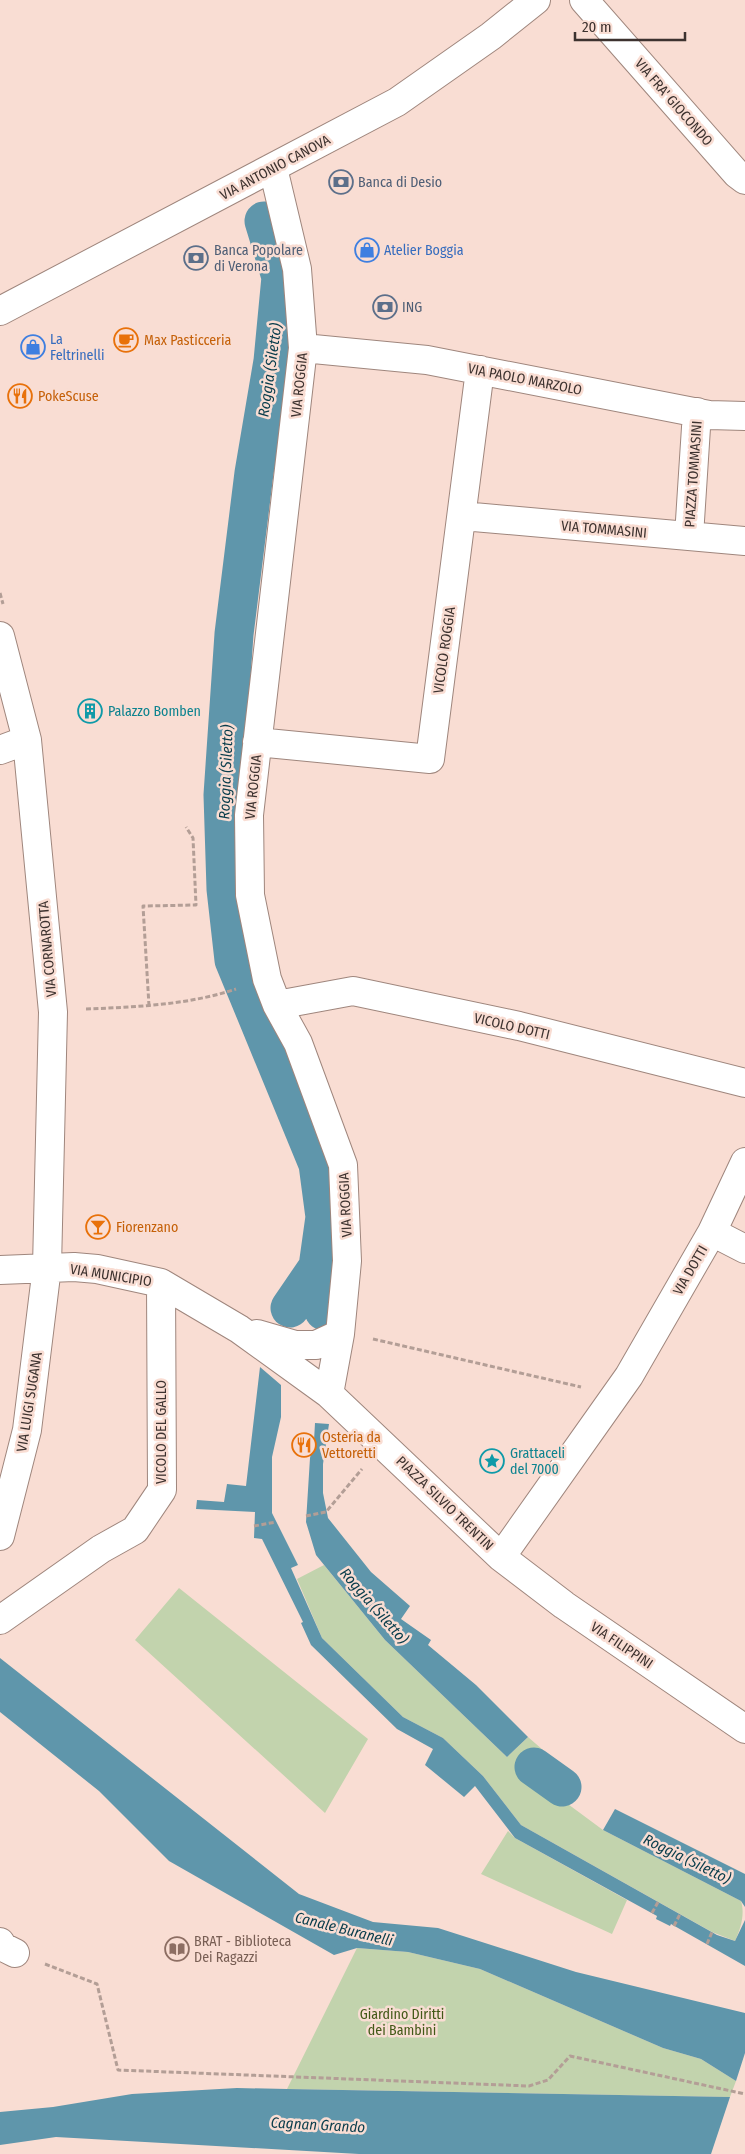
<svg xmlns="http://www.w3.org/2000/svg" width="745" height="2154" font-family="'Fira Sans Condensed',sans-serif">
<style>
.green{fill:#c2d3ad}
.water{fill:#5f96ab}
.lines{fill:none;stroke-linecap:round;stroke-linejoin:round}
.canal{stroke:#5f96ab;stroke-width:39}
.street-casing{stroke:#9f867d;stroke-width:30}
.path{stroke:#b39e96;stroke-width:3;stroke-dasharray:5 2.5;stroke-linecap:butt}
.street{stroke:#fff;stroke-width:28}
.labels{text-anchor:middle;stroke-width:5;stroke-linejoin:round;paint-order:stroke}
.street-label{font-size:14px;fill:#3d322f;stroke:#f9ddd3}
.service-label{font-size:14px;fill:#4e5e75;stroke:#f9ddd3;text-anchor:start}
.shop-label{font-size:14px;fill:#366cbe;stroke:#f9ddd3;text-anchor:start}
.food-label{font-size:14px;fill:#c56008;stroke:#f9ddd3;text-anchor:start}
.culture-label{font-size:14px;fill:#0d838f;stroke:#f9ddd3;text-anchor:start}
.education-label{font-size:14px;fill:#785e54;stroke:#f9ddd3;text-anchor:start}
.park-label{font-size:14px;fill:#425917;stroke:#f9ddd3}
.water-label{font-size:15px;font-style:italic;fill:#083c4b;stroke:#f9ddd3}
</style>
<rect width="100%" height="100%" fill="#f9ddd3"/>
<path class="green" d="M324 1565 385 1640 507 1757 528 1737 543 1750 526 1773 603 1830 741 1901C745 1914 741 1928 735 1941L712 1932 521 1825 483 1776 443 1738 403 1717 322 1638 297 1579Z
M179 1588 368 1739 325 1813 135 1640Z
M508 1831 515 1838 627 1900 612 1934 481 1874Z
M357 1948 408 1952 480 1969 663 2048 701 2059 736 2081 730 2097 287 2089Z"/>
<path class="water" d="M260 1367 281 1385V1417L272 1457V1513L298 1565 291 1568 322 1638 403 1717 443 1738 483 1776 521 1825 717 1935 735 1941 745 1920V1966L671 1924 670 1926 656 1919 657 1916 515 1838 475 1786 464 1797 425 1765 433 1749 397 1729 311 1645 301 1623 303 1622 262 1539 254 1538 255 1512 196 1509 197 1500 224 1502 227 1484 246 1486Z
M315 1423 329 1424 323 1464V1493L328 1518 371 1572 410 1606 401 1619 431 1640 428 1645 476 1685 528 1737 507 1757 385 1640 316 1555 306 1522 310 1458 314 1441Z
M0 1658 299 1894 373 1922 438 1928 576 1972 745 2013V2053L736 2081 701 2059 663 2048 480 1969 408 1952 357 1948 334 1955 169 1861 99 1791 0 1712Z
M615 1809 745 1874V1907L741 1901 603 1830Z
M237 2088 287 2089 730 2097 711 2154H359L56 2137 0 2145V2112L53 2107 132 2094Z"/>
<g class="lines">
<path class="canal" d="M264 221 281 277 273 361 254 473 234 634 223 795 226 889 234 960 318 1164 325 1217 318 1267 324 1311
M290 1308 318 1267
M534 1767 562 1787"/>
<g class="street-casing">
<path id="street" d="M584 0 737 174 745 180
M273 168 297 269 303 348 249 815 250 895 267 979 277 1005 298 1043 343 1165 347 1261 340 1334 329 1394
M0 311 397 102 491 36 536 0
M303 348 427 360 709 415 745 416
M462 516 745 541
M689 536 697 412
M0 636 27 740 53 1012 47 1267 27 1430 0 1536
M257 742 430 759 480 370
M0 750 27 740
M277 1005 353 991 519 1026 745 1083
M712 1232 745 1249
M0 1270 74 1267 97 1269 161 1283 239 1329 329 1394 501 1557 564 1605 745 1729
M257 1334 295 1345H316L340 1334
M501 1557 629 1376 712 1232 745 1162
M0 1620 101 1549 135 1530 162 1490 161 1283
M0 1942 3 1947 15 1953"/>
</g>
<path class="path" d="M0 593 3 604
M149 1006 143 906 196 905 193 838 186 827
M86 1009C136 1007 188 1005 236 989
M373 1339 581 1387
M306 1516 326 1512 362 1469
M254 1526 276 1522
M652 1913 658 1902
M674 1926 680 1914
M707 1944 712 1932
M45 1964 97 1984 118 2070 529 2086 548 2080 570 2056 745 2094"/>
<use href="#street" class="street"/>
</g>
<defs>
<g id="bank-ring" transform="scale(1.25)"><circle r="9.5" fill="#f9ddd3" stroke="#5c6f8a" stroke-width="1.5"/><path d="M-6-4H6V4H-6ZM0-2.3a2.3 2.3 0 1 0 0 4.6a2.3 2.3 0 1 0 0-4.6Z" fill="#5c6f8a"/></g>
<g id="shop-ring" transform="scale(1.25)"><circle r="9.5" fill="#f9ddd3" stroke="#3f7fe0" stroke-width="1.5"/><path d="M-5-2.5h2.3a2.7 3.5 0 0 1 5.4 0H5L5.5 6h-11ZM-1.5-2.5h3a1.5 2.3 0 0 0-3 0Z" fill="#3f7fe0"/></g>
<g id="cafe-ring" transform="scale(1.25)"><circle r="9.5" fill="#f9ddd3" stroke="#e8710a" stroke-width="1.5"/><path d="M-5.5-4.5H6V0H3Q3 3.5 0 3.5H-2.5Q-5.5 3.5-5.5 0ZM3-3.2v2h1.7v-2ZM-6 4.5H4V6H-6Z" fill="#e8710a"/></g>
<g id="restaurant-ring" transform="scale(1.25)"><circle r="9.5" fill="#f9ddd3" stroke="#e8710a" stroke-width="1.5"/><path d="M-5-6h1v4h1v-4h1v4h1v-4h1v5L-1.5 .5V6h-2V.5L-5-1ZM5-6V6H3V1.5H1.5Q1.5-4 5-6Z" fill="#e8710a"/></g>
<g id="building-ring" transform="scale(1.25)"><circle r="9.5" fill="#f9ddd3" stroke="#0f9aa8" stroke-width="1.5"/><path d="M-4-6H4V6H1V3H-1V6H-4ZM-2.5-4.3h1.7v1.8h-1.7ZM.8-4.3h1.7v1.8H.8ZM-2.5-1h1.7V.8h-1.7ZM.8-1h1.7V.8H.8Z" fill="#0f9aa8"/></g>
<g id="bar-ring" transform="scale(1.25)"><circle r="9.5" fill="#f9ddd3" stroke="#e8710a" stroke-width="1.5"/><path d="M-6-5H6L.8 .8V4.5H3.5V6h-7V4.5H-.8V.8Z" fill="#e8710a"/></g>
<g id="sight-ring" transform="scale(1.25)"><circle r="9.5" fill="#f9ddd3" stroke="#0f9aa8" stroke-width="1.5"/><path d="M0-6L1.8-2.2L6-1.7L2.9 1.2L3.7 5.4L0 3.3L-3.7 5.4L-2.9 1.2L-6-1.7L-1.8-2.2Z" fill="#0f9aa8"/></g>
<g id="library-ring" transform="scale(1.25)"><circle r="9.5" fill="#f9ddd3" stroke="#8d6e63" stroke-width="1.5"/><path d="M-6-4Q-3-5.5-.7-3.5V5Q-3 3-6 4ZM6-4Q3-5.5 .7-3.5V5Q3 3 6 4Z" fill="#8d6e63"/></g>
</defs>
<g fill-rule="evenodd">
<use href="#bank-ring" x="341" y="182"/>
<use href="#shop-ring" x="367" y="250"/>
<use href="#bank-ring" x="196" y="258"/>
<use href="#bank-ring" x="385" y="307"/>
<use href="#cafe-ring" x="126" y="340"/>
<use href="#shop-ring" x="33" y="347"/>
<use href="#restaurant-ring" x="20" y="396"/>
<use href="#building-ring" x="90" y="711"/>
<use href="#bar-ring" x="98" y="1227"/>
<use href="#restaurant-ring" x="304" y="1445"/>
<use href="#sight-ring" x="492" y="1461"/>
<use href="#library-ring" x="177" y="1949"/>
</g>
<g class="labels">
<g class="street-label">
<text transform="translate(674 102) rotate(49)" y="5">VIA FRA' GIOCONDO</text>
<text transform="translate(275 167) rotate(-28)" y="5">VIA ANTONIO CANOVA</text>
<text transform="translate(525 379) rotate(11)" y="5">VIA PAOLO MARZOLO</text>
<text transform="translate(299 385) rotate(-84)" y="5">VIA ROGGIA</text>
<text transform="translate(693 474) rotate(-86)" y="5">PIAZZA TOMMASINI</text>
<text transform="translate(604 529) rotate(5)" y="5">VIA TOMMASINI</text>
<text transform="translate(444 650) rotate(-82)" y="5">VICOLO ROGGIA</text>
<text transform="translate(253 787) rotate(-84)" y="5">VIA ROGGIA</text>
<text transform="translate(47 949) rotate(-95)" y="5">VIA CORNAROTTA</text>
<text transform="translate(512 1026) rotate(13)" y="5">VICOLO DOTTI</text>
<text transform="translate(345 1205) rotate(-93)" y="5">VIA ROGGIA</text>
<text transform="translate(690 1270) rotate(-60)" y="5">VIA DOTTI</text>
<text transform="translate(111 1275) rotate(9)" y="5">VIA MUNICIPIO</text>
<text transform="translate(29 1402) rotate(-81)" y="5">VIA LUIGI SUGANA</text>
<text transform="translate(161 1432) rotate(-90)" y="5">VICOLO DEL GALLO</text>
<text transform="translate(445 1503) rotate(44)" y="5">PIAZZA SILVIO TRENTIN</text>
<text transform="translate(622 1645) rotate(34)" y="5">VIA FILIPPINI</text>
</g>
<g class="service-label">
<text x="358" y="187">Banca di Desio</text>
<text x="214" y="255">Banca Popolare<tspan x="214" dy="16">di Verona</tspan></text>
<text x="402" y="312">ING</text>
</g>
<g class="shop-label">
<text x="384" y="255">Atelier Boggia</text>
<text x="50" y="344">La<tspan x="50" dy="16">Feltrinelli</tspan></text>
</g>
<g class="food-label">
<text x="144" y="345">Max Pasticceria</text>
<text x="38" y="401">PokeScuse</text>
<text x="116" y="1232">Fiorenzano</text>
<text x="322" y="1442">Osteria da<tspan x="322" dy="16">Vettoretti</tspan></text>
</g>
<g class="culture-label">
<text x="108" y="716">Palazzo Bomben</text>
<text x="510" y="1458">Grattaceli<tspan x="510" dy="16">del 7000</tspan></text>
</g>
<g class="education-label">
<text x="194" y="1946">BRAT - Biblioteca<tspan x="194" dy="16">Dei Ragazzi</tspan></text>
</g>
<g class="park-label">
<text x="402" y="2019">Giardino Diritti<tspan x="402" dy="16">dei Bambini</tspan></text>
</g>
<g class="water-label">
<text transform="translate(270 370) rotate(-82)" y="5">Roggia (Siletto)</text>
<text transform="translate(226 772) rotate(-88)" y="5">Roggia (Siletto)</text>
<text transform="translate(374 1606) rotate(49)" y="5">Roggia (Siletto)</text>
<text transform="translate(687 1859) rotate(26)" y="5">Roggia (Siletto)</text>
<text transform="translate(344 1929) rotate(14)" y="5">Canale Buranelli</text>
<text transform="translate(318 2125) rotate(3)" y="5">Cagnan Grando</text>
</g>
</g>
<path d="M575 32v8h110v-8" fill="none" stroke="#3d322f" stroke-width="2.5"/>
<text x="582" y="32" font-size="15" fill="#3d322f" stroke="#f9ddd3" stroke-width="4" paint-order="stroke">20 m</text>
</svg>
